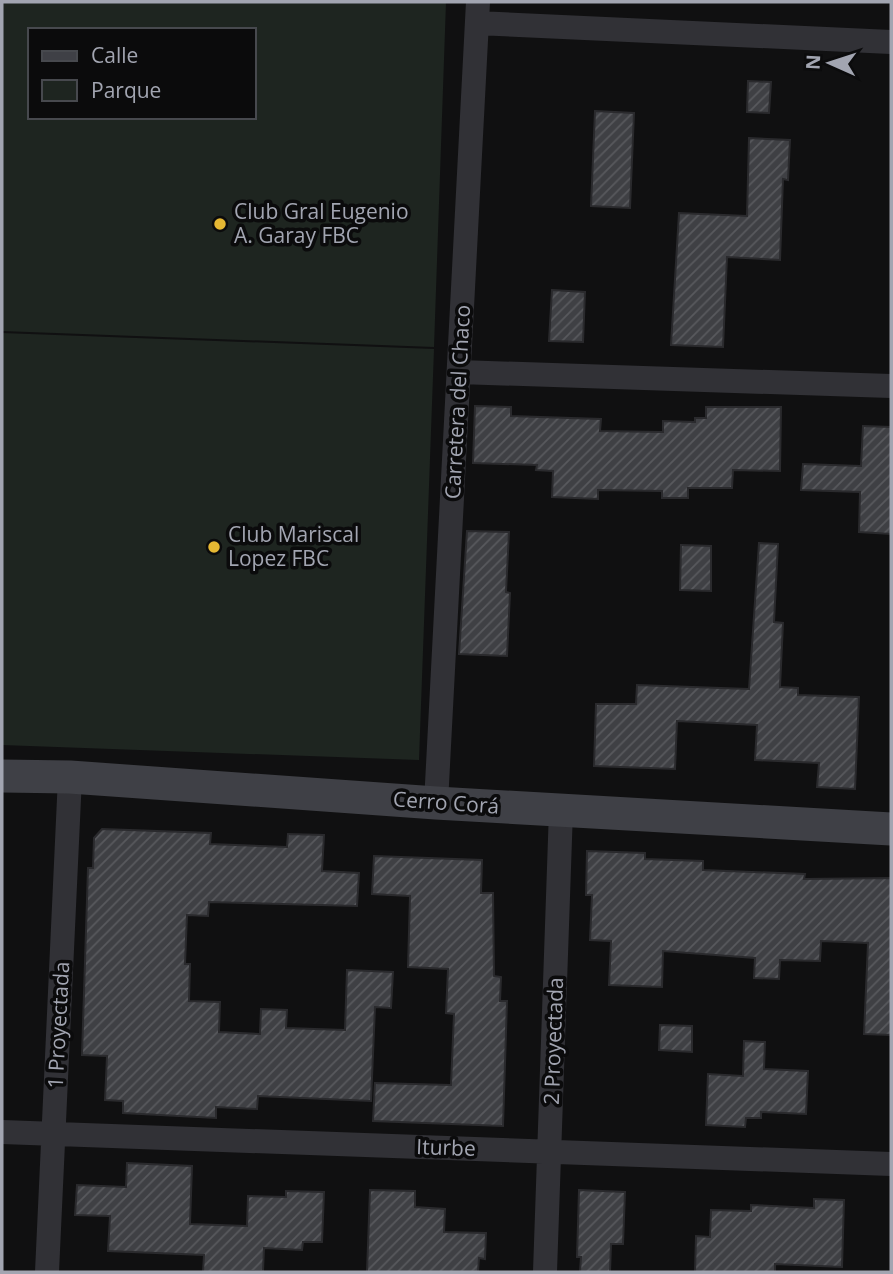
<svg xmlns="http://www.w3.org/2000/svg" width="893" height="1274" font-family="'Open Sans',sans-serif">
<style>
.green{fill:#1e2520;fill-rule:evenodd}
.building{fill:url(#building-hatch);stroke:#2a2a2d;stroke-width:2}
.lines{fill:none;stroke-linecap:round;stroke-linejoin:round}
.street{stroke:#313136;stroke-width:24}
.secondary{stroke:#3f4046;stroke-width:33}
.poi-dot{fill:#e5b833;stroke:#0b0b0c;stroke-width:2.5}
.labels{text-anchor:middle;stroke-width:7;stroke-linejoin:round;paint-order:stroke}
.poi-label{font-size:21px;fill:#a2a5b1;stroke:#0b0b0c;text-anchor:start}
.street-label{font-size:21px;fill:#a2a5b1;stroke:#0b0b0c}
</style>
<defs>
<pattern id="building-hatch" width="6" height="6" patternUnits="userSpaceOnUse" patternTransform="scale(1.75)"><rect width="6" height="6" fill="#3f4044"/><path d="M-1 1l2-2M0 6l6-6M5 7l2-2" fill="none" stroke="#58595d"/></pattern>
</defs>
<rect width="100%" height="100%" fill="#101011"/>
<path class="green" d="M2 2H446L434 347 2 331ZM30 30H254V117H30Z
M2 333 434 349 419 760 2 745Z"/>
<path class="building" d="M748 81 771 82 769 113 747 112Z
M595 111 634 113 630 208 591 206Z
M749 138 790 140 788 180 783 179 780 260 727 257 723 347 671 345 679 213 747 216Z
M552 290 585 292 583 342 549 341Z
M475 406 511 407V416L601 419 600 431 663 432V421L695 422V418H706V407H781L780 471 733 470 732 488H688V498H662V491L598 490V499L552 497 553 471 536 470 537 465 473 463Z
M863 426 891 427V534L859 532 860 492 801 490 803 464 861 466Z
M467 531 509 532 506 592 510 593 507 656 459 654Z
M759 543 778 544 774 622 783 623 780 687 798 688V695L859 697 855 789 817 787 819 763 755 760 757 725 677 721 675 769 594 766 596 704H636L637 685 749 689Z
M681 545 711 546V591L680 590Z
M102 829 211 833 210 844 287 847 288 834 324 835 322 871 359 873 357 906 209 902 208 916 187 915 185 964H190L189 1001 220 1002 219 1032 260 1034 261 1009 287 1010 286 1028 345 1030 347 970 393 972 391 1008 375 1007 371 1101 258 1096 257 1109 216 1107V1118L123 1113V1101L105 1100 107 1056 82 1055 88 868H93L94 838Z
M587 851 645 853V859L703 861V870L805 874 804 879 891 878V1035L864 1034 868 943 821 941 820 961 780 960 779 979 754 978 755 958 663 951 662 987 609 985 611 941 590 940 592 895H586Z
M374 856 482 860 481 893H493L494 976 501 977 500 1001H507L503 1126 373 1121 375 1083 451 1085 454 1014 446 1013 448 969 408 967 410 896 372 894Z
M660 1025 692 1026V1052L659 1050Z
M744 1041 765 1042 764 1069 808 1071 806 1114 761 1112V1118H746L745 1127 706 1125 708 1074 743 1076Z
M127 1163 192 1166 190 1224 247 1226 248 1196 286 1197V1191L324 1192 322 1242H303L302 1250 264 1248 263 1271 203 1272 204 1255 108 1251 110 1216 75 1215 77 1185 126 1187Z
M370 1190 415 1191V1207L445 1209 444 1232 486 1233 485 1259 479 1258 478 1272H367Z
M579 1190 625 1192 623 1244H611L610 1272H580L581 1257H577Z
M814 1199 844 1200 842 1267 775 1264V1272H695L696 1236 710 1237 711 1210 751 1211V1205L814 1208Z"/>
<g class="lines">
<path class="street" d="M477 23 891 42
M459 372 891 386
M436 803 478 2
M2 1132 891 1164
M47 1272 70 777
M545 1272 561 810"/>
<path class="secondary" d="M2 776 70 777 436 803 891 829"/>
</g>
<g class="poi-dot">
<circle cx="220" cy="224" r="7"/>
<circle cx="214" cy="547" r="7"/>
</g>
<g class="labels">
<g class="poi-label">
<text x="234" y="219">Club Gral Eugenio<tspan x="234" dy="24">A. Garay FBC</tspan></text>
<text x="228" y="542">Club Mariscal<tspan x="228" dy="24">Lopez FBC</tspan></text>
</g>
<g class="street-label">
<text transform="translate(458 402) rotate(-87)" y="7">Carretera del Chaco</text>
<text transform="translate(446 803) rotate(4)" y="7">Cerro Corá</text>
<text transform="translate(59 1025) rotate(-87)" y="7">1 Proyectada</text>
<text transform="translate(554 1041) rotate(-88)" y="7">2 Proyectada</text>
<text transform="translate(446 1148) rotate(2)" y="7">Iturbe</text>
</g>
</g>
<rect width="893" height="1274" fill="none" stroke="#a2a5b1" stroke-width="7"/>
<rect x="28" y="28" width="228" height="91" fill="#0b0b0c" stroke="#47494e" stroke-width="2"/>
<rect x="42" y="51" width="35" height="10" fill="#3f4046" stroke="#47494e" stroke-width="2"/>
<text x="91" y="63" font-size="21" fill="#a2a5b1">Calle</text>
<rect x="42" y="80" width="35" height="21" fill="#1e2520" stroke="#47494e" stroke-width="2"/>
<text x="91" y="98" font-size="21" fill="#a2a5b1">Parque</text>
<g transform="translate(830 63) rotate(273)" stroke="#0b0b0c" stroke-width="5" paint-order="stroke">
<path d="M0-5L12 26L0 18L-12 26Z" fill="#a2a5b1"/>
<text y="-10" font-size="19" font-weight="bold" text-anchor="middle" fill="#a2a5b1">N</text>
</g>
</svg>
